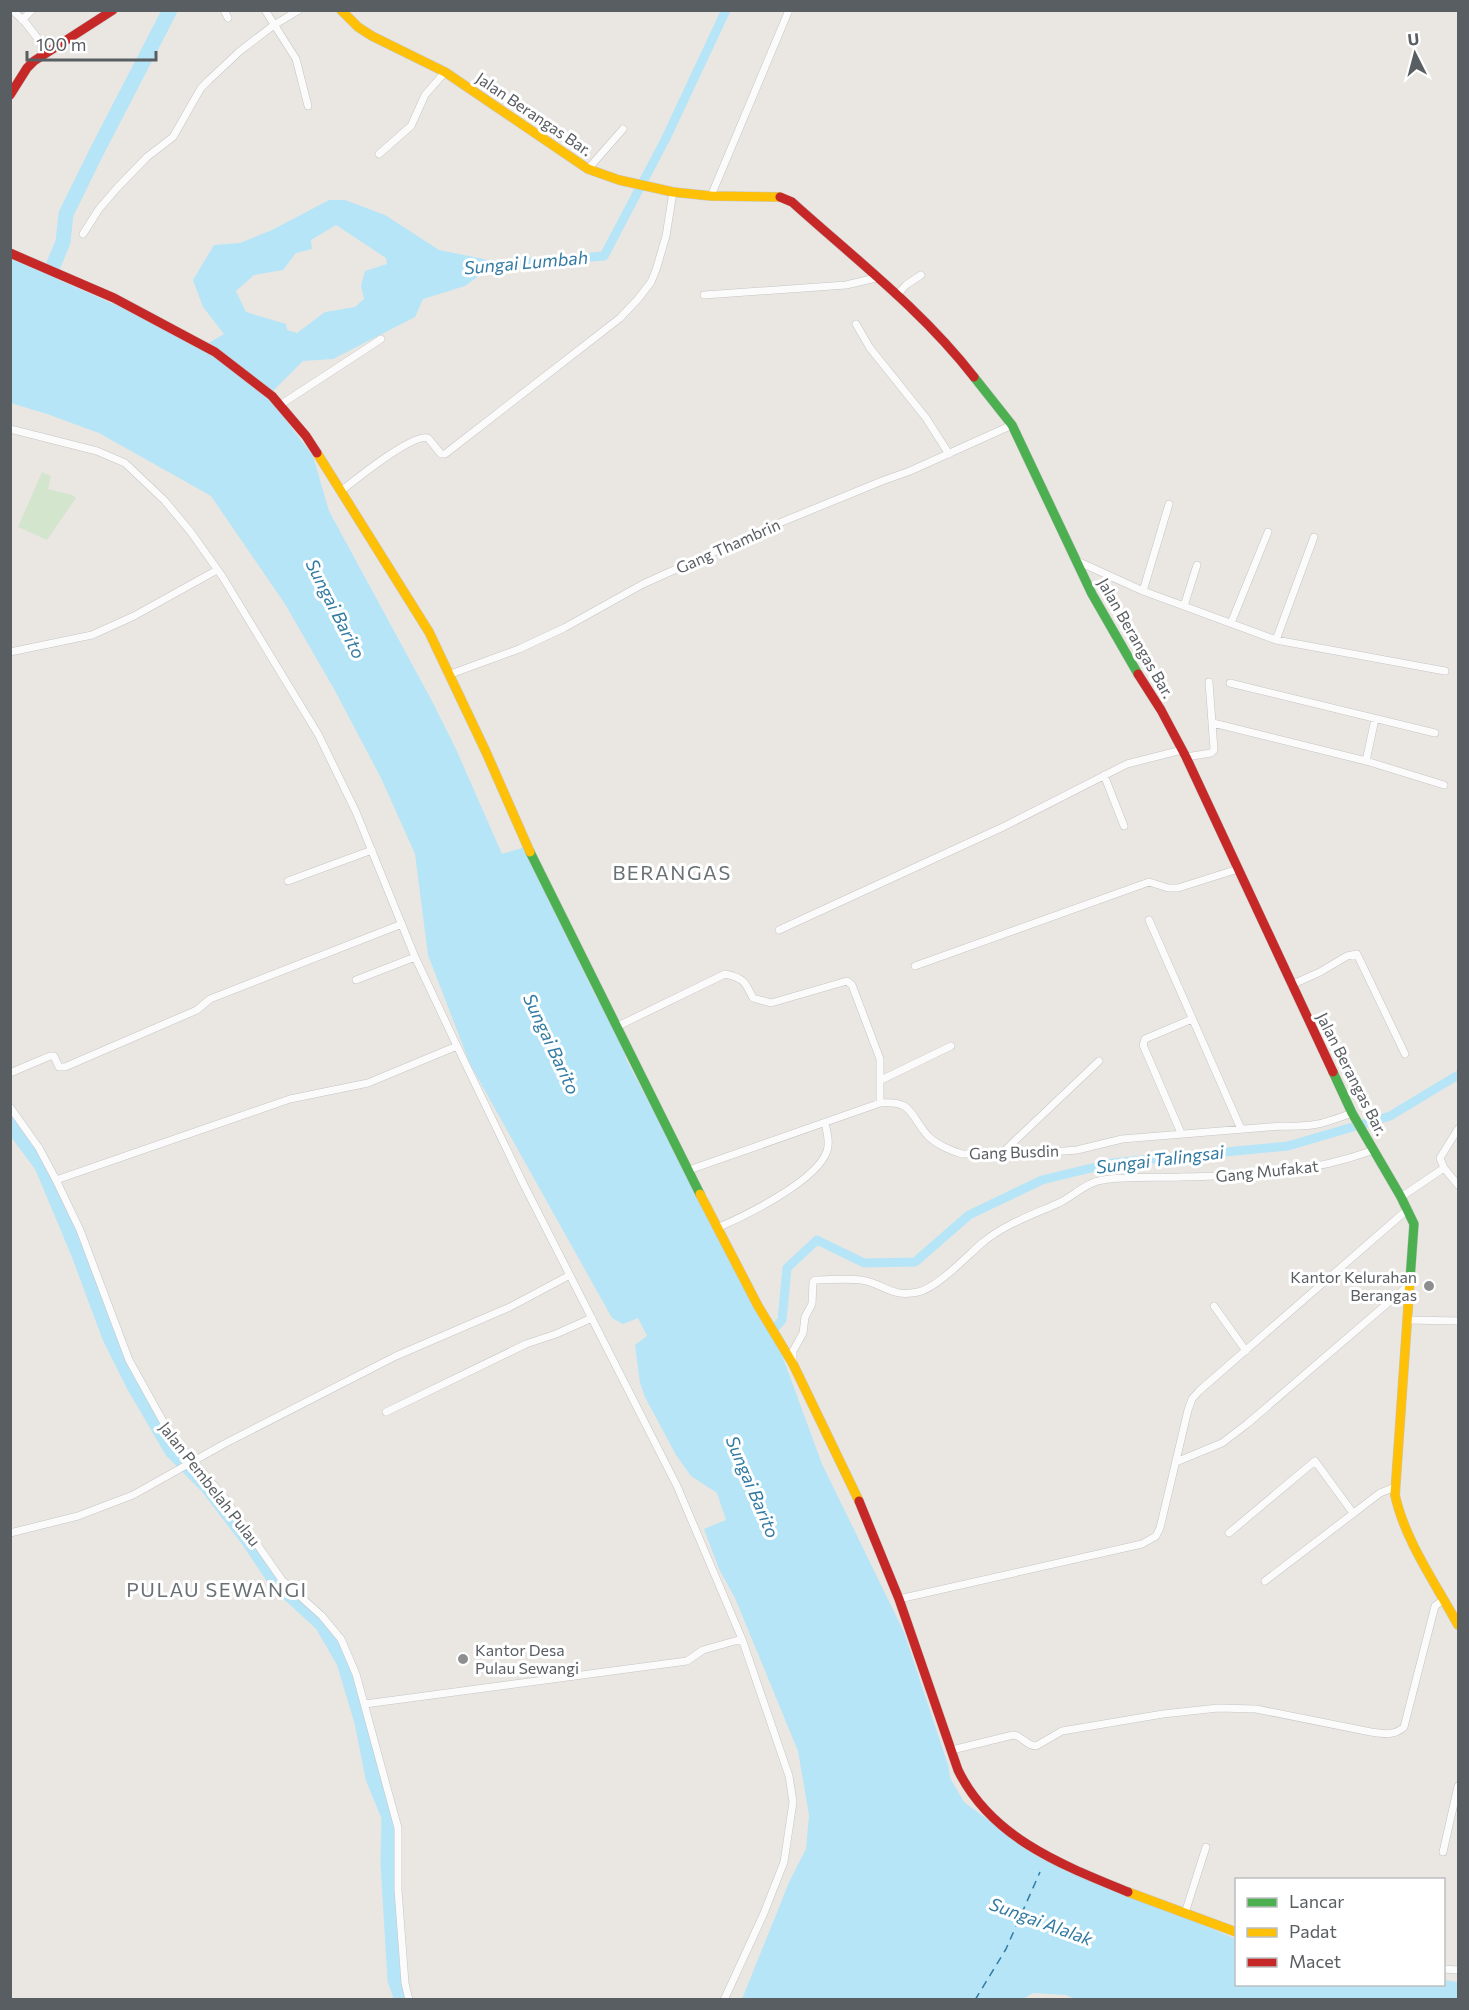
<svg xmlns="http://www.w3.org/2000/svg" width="1469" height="2010" font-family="Commissioner,sans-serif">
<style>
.green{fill:#d3e6cd}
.water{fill:#b5e5f7;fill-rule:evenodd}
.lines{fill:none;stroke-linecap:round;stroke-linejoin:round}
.canal{stroke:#b5e5f7;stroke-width:9}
.river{stroke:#b5e5f7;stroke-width:15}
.ferry{stroke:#337ba3;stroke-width:1.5;stroke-dasharray:8 6;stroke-linecap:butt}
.street-casing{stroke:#c5c5c4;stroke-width:8}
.fast-casing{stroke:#c6c6c6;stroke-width:10}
.slow-casing{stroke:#c6c6c6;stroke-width:10}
.jam-casing{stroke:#c6c6c6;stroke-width:10}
.street{stroke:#fcfbfb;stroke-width:7}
.fast{stroke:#4caf50;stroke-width:9}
.slow{stroke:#ffc107;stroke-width:9}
.jam{stroke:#c62828;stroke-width:9}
.poi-dot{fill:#8c8e8f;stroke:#fff;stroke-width:2}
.labels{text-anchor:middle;stroke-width:6;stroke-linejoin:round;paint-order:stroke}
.street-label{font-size:16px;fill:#595e62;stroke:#fff}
.poi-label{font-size:16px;fill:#595e62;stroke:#fff;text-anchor:end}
.water-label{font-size:18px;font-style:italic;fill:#337ba3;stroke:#fff}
.quarter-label{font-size:20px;letter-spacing:1.5px;fill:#6a7174;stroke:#fff}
</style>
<rect width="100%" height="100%" fill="#eae7e3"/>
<path class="green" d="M42 472 51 476 48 489 72 495 76 498 47 540 18 527Z"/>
<path class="water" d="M329 200H345L385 215 439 250 498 262 465 286 423 299 415 317 333 359 303 361 274 390 270 399 313 456 329 511 432 701 456 749 502 854 525 847 596 997 623 1041 626 1059 782 1355 822 1464 904 1632 949 1768 950 1778 964 1802 1035 1855 1236 1939V1984H1444V1980L1458 1982V1999L1077 2000 1066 1995 1033 1993 1021 2000 742 1999 790 1880 806 1849 809 1815 798 1751 735 1598 719 1569 704 1529 726 1520 717 1493 691 1476 676 1455 645 1397 640 1383 635 1345 647 1336 638 1318 623 1324 612 1318 470 1064 428 955 415 854 381 778 334 689 285 604 211 496 99 433 47 414 11 403 10 258 163 326 200 348 224 334 203 307 193 280 214 245 240 243 272 230ZM336 225 386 258 387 264 365 271 361 286 364 299 355 307 325 312 297 333 287 330 286 324 246 312 236 291 254 275 283 270 296 253 312 249 311 240Z"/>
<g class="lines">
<path class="canal" d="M482 266 604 256 666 138 726 10
M768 1336 782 1320 787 1268 817 1240 864 1263 915 1262 969 1215 1042 1180 1112 1163 1288 1146 1390 1116 1458 1075"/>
<path class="river" d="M45 285 63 242 66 214 96 153 170 10
M10 1123 42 1166 78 1252 110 1338 133 1384 172 1451 207 1486 249 1541 277 1583 322 1624 344 1662 362 1722 373 1778 389 1817 388 1863 395 1980 402 2000"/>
<path class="ferry" d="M975 2000 1006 1949 1040 1872"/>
<g class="street-casing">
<path id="street" d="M12 10 25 22 48 52
M224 10 228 18
M265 10 296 59 308 106
M22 20 32 10
M379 154 411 126 425 95 445 72
M588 169 623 129
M711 196 789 10
M83 234 99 209 117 188 147 157 173 137 201 88 209 80 240 51 274 25 299 10
M898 294 906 285 921 275
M704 295 846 285 876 278
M856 324 870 348 926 418 949 454
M280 405 381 339
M10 429 97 451 125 463 164 500 190 531 222 576 318 734 356 812 415 957 457 1046 523 1183 677 1486 742 1639 789 1776 793 1802 784 1862 764 1913 724 2000
M341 491C355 480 413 433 428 438L441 454H445L620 318 638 299 651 282 656 270 666 236 673 192
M1077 561 1143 591 1276 640 1445 671
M1143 591 1169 504
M1184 606 1197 565
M1231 623 1268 532
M1276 640 1314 537
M10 652 92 635 134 616 217 570
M448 675 519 649 564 628 643 584 772 526 882 481 910 471 1012 425
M1230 683 1435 733
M1213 723 1366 761 1444 785
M1186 757 1211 753 1214 750 1209 682
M1366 761 1375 719
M1104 775 1124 826
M288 881 372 850
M1149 920 1241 1129
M779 930 1003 827 1127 764 1182 750
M915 966 1149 882 1168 888H1178L1238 869
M356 980 415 957
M1291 985 1320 972 1347 956 1357 954 1405 1054
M618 1026 725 974C744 978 745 982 753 998L771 1003 847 981 852 985 880 1059V1103
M10 1073 50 1056H54L59 1067H65L197 1010 210 999 402 924
M881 1080 951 1046
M10 1107 39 1148 56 1180 80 1230 129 1360 170 1434 224 1497 282 1580 322 1616 341 1639 356 1674 398 1828V1890L405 1983 409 2000
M1181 1133 1143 1045 1145 1039 1192 1019
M1001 1154 1099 1061
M1444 1168 1458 1185
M689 1170 880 1103C914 1100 909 1115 928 1136 936 1144 951 1151 962 1154L1038 1153 1077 1150 1122 1139 1282 1126C1314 1127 1322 1124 1352 1113
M56 1180 290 1099 368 1083 457 1046
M1401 1197 1444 1168 1440 1158 1458 1129
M717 1228C745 1216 817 1181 827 1151 830 1142 827 1132 825 1123
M1214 1306 1246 1351
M1408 1320 1458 1321
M793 1364V1351L803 1333 805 1317 812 1304 813 1282 815 1280C830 1280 846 1278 861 1280 884 1283 890 1298 918 1292 937 1288 967 1256 982 1243 1005 1224 1032 1215 1059 1203 1073 1196 1087 1182 1103 1180 1128 1176 1155 1178 1181 1177 1250 1176 1308 1174 1374 1150
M386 1412 526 1344 556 1334 592 1318
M1176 1462 1222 1443 1247 1424 1410 1284
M10 1533 78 1516 133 1495 224 1444 396 1356 510 1307 570 1275
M1229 1533 1315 1461 1353 1513
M1265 1581 1380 1493 1395 1487
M899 1599 1142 1544 1156 1536 1160 1528 1188 1410 1192 1399 1199 1391 1408 1209
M365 1704 687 1661 703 1650 742 1639
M952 1750 1013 1735C1022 1735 1026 1746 1036 1746L1062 1731 1163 1714 1218 1708 1256 1709 1371 1732C1384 1734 1394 1736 1404 1727L1435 1606 1443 1600
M1443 1852 1458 1786
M1185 1913 1206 1847
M1444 1969 1458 1970"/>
</g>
<g class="fast-casing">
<path id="fast" d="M974 377 1012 425 1092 594 1138 674
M530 852 700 1194
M1333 1072 1352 1113 1401 1197 1414 1224 1410 1280"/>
</g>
<g class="slow-casing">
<path id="slow" d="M341 10 358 27 372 36 445 72 588 169 619 180 673 192 711 196 780 197
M317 453 429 632 486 752 530 852
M700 1194 758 1306 793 1364 859 1501
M1410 1280 1395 1495C1405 1541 1436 1584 1458 1625
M1128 1892 1236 1932"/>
</g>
<g class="jam-casing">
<path id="jam" d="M10 95 27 68 34 61 113 10
M780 197 792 202C854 258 922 310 974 377
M10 253 114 298 215 352 272 396 306 436 317 453
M1138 674 1161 710 1186 757 1333 1072
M859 1501 899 1599 958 1770C991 1838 1062 1865 1128 1892"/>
</g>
<use href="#street" class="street"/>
<use href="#fast" class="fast"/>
<use href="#slow" class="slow"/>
<use href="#jam" class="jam"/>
</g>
<g class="poi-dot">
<circle cx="1429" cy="1286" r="6"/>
<circle cx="463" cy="1659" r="6"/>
</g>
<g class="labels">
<g class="street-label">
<text transform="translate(534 114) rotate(34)" y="6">Jalan Berangas Bar.</text>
<text transform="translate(728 546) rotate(-24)" y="6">Gang Thambrin</text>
<text transform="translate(1136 638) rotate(60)" y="6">Jalan Berangas Bar.</text>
<text transform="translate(1352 1074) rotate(63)" y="6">Jalan Berangas Bar.</text>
<text transform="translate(1014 1152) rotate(-2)" y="6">Gang Busdin</text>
<text transform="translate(1267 1171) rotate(-6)" y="6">Gang Mufakat</text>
<text transform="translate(210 1484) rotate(52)" y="6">Jalan Pembelah Pulau</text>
</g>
<g class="poi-label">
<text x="1417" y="1283">Kantor Kelurahan<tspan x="1417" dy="18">Berangas</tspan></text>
<text x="475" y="1656" text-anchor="start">Kantor Desa<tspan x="475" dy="18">Pulau Sewangi</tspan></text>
</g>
<g class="water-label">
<text transform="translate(526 263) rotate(-5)" y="6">Sungai Lumbah</text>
<text transform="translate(335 609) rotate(63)" y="6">Sungai Barito</text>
<text transform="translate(551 1044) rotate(65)" y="6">Sungai Barito</text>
<text transform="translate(1160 1160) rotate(-7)" y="6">Sungai Talingsai</text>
<text transform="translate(752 1487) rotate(67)" y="6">Sungai Barito</text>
<text transform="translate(1041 1922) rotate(20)" y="6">Sungai Alalak</text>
</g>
<g class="quarter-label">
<text x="672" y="880">BERANGAS</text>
<text x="217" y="1597">PULAU SEWANGI</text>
</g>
</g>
<rect width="1469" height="2010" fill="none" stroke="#595e62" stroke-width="24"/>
<rect x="1235" y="1878" width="210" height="108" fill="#ffffff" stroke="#bdbfc0" stroke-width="1.5"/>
<rect x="1247" y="1898" width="30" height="9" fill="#4caf50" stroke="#bdbfc0" stroke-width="1.5"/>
<text x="1289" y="1908" font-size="18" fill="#595e62">Lancar</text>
<rect x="1247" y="1928" width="30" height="9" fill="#ffc107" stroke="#bdbfc0" stroke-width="1.5"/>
<text x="1289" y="1938" font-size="18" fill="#595e62">Padat</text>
<rect x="1247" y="1958" width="30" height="9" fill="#c62828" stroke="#bdbfc0" stroke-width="1.5"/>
<text x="1289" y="1968" font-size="18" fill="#595e62">Macet</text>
<g transform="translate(1415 54) rotate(354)" stroke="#ffffff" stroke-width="4.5" paint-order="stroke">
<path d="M0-4.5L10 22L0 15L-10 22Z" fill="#595e62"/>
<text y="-9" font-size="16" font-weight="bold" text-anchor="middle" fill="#595e62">U</text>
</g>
<path d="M27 51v9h129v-9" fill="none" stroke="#595e62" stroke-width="3"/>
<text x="36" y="51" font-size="18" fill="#595e62" stroke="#ffffff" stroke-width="4.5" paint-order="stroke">100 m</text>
</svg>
